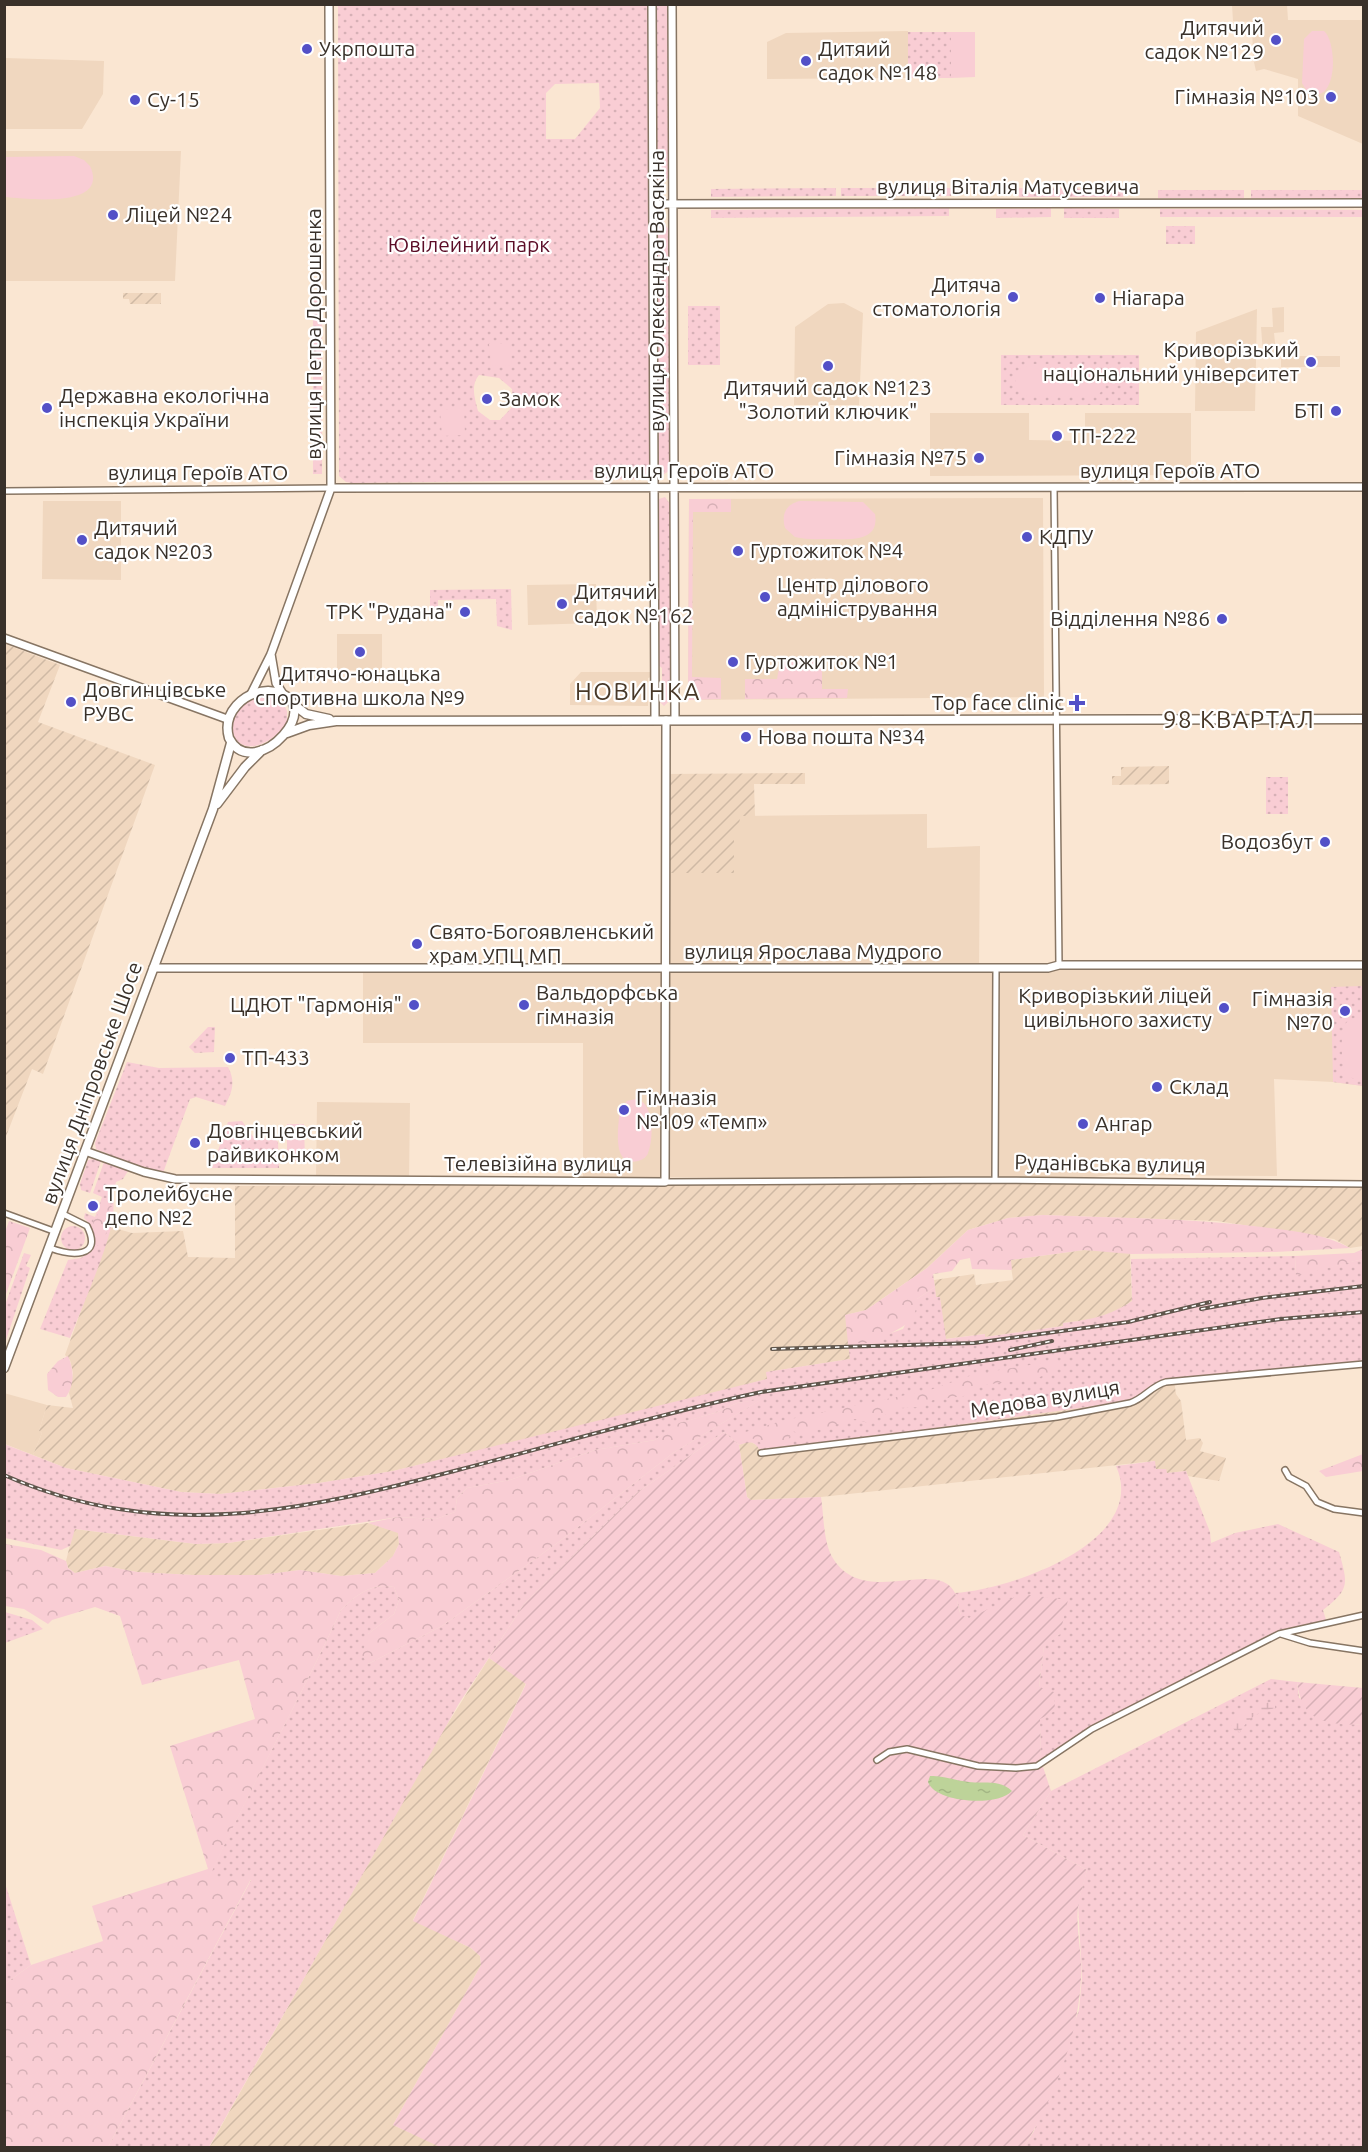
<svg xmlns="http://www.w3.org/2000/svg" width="1368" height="2152" font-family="Ubuntu,sans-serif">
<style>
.built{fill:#f0d7bf}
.industrial{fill:url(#industrial-furrows)}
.grass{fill:url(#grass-dots);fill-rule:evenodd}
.forest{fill:url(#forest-crowns)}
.wetland{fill:url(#wetland-marsh)}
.garden{fill:url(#garden-furrows)}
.pitch{fill:#f9cdd4}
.water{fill:url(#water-ripples)}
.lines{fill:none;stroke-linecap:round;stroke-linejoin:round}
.street-casing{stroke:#877563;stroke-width:8}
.secondary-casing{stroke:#877563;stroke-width:10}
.primary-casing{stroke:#877563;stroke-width:11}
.street{stroke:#fff;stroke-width:5}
.secondary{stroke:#fff;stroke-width:7}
.primary{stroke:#fff;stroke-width:8}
.rail-casing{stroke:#60564c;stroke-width:4}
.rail{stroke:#fff;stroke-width:1.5;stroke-dasharray:4.5;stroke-linecap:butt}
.poi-dot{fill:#5350c7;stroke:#fff;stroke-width:2}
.labels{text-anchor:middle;stroke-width:4.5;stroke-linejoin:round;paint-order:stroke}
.poi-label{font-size:21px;fill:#39312a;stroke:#fff;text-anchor:start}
.street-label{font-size:21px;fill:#39312a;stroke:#fff}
.park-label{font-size:21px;fill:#5b0d27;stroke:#fff}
.quarter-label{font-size:24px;letter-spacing:1.5px;fill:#483828;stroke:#fff}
</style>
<defs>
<pattern id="industrial-furrows" width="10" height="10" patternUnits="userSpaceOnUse" patternTransform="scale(1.5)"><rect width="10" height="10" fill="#f0d7bf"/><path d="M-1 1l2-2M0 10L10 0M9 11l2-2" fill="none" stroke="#cfb9a4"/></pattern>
<pattern id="grass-dots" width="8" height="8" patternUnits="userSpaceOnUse" patternTransform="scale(1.5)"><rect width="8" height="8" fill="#f9cdd4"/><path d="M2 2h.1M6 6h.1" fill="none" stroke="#d6b0b6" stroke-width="1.8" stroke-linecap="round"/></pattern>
<pattern id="forest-crowns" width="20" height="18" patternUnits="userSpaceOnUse" patternTransform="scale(1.5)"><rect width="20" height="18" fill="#f9cdd4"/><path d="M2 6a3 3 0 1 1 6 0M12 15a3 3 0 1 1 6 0" fill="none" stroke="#d6b0b6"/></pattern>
<pattern id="wetland-marsh" width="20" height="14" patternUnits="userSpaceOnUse" patternTransform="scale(1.5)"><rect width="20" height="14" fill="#f9cdd4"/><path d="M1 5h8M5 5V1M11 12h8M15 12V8" fill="none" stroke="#d6b0b6"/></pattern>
<pattern id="garden-furrows" width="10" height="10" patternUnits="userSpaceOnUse" patternTransform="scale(1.5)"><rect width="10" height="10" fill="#f9cdd4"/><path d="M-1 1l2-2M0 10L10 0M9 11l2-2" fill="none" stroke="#d6b0b6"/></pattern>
<pattern id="water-ripples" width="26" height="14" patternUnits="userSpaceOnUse" patternTransform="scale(1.5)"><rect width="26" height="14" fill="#bdd399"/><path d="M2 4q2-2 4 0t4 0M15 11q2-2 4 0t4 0" fill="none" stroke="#a3b684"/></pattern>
</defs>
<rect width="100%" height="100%" fill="#fae6d2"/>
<path class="built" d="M1232 5H1287L1288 20H1363V144L1298 116V79L1264 69 1256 71 1253 58 1252 22 1233 21Z
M908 31V78L767 79V42L786 33Z
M5 58 104 61 103 94 82 129H5Z
M4 151H181L175 281H5Z
M844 303 863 313 859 405H794L795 327 828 304Z
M1284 307V332L1274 333 1276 352 1263 353 1261 327H1273L1272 308Z
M1257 309 1255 411H1195L1196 332Z
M1281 356H1340V367H1281Z
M930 413H1029V440L1085 441V413H1191V475L930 476Z
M1043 498 1044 697 688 700 689 499Z
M43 501H121V580L42 579Z
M596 584 597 623 528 625 527 585Z
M337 634H382V670H337Z
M581 672H652V677L648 678V706L570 705V684Z
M927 814V848L980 846 979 968 1363 965V1086L1333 1082 1274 1079 1277 1176 1111 1175 1078 1179 665 1177V1182L583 1181V1043H363V968L665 969V873L734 828 739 816Z
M317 1102 410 1103 409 1180H316Z
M4 1393 47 1405 39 1431 42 1433 33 1455 5 1444Z"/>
<path class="industrial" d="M123 293H161V304H130L129 299H123Z
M5 644 60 665 38 722 155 765 43 1074 32 1069 5 1139Z
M1169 766V784L1112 785V776H1121V767Z
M805 773V784H754L755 816H740L739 828H734V873H665V774Z
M909 1182 1363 1186V1246L1350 1248 1334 1239 1217 1221 1043 1215 1008 1218 968 1230 927 1268 866 1310 846 1315 850 1359 767 1372V1379L706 1396 393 1471 319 1483 220 1494 181 1492 66 1468 33 1455 42 1433 39 1431 47 1405 73 1408 69 1393 73 1373 70 1360 65 1355 111 1227 132 1233 183 1231 188 1257 235 1258V1186Z
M1084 1250 1130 1252 1132 1301 1115 1312 1094 1319 1063 1323V1326L985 1337 984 1334 945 1339 940 1298H936L934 1280 974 1274 976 1285 1013 1280 1010 1260Z
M1174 1380 1176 1394 1181 1401 1186 1440 1200 1438 1203 1443 1200 1451 1226 1458 1219 1481 1188 1476 1186 1471 1167 1473 1156 1469 1154 1461 821 1497 751 1500 747 1497 739 1445 749 1441 768 1451 1130 1401 1155 1384Z
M368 1523 398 1532 399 1544 393 1556 375 1573 341 1576 300 1570 261 1575H193L137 1572 105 1566 75 1573 68 1568 66 1561 74 1529 196 1544 228 1543Z
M489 1658 526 1683 413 1920 471 1948 480 1956 481 1965 393 2125 442 2147 209 2148 438 1739Z"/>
<path class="grass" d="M338 5H649L650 479 352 483 346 482 339 476ZM599 83 600 108 575 139H546V93L555 84ZM479 375 499 378 512 389 513 406 500 420H490L478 411C475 399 470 386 479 375Z
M655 5H668L669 178 662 183 656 177Z
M908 32H951V78H908Z
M836 188V196L711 197V189Z
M841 188H951V196H841Z
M1019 188 1123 189V197H1019Z
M1158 190H1244V198H1158Z
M1251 190H1363V198H1251Z
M949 208V216L711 218V210Z
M1051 208V217L996 218V209Z
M1064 208 1119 209V218H1064Z
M1160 209 1363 210 1364 217H1160Z
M664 223 669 230 670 470 663 475 657 469V227Z
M1166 226H1195V244H1166Z
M313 297H322V474H313Z
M688 306H720V365H688Z
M1001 355H1139V405H1001Z
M665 497 670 504V700L664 706 658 700V693L662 689V668L657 664V504L659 499Z
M511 589 512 630 497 626 496 599 438 600V618L430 619V590Z
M264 694 281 699 287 711V723C272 745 235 762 231 723L242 705Z
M1266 777H1288V814H1266Z
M1363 986V1086L1333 1082 1331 987Z
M208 1027H215L214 1052 195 1053 189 1047Z
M127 1062 159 1068 228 1067C236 1082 232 1092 225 1106L196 1097 190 1099 163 1173 145 1169 96 1149 95 1143Z
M242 1121 254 1138 275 1139 278 1142 279 1168H212L228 1122Z
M94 1159 101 1161 90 1193 81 1190 80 1184 88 1160Z
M104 1162 128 1171 123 1179 116 1182C111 1198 116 1212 111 1228 101 1265 84 1302 70 1338L40 1329 68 1260 81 1258 93 1249C96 1236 94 1227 84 1218L85 1213 95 1217 102 1197 93 1193Z
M61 1238a12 12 0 1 1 24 0a12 12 0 1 1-24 0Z
M24 1253 31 1255 26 1266 30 1268 5 1343V1305Z
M1295 1256 1296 1275 1363 1259V1362L1166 1380C1151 1385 1143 1395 1130 1401L768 1451 759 1449C754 1440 748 1442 739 1445L724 1432 638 1492 524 1604 458 1705 209 2147H108L251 1880 208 1879C250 1788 299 1701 341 1610 356 1595 372 1582 394 1587L399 1600 394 1614 368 1634V1664L442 1626 560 1541 673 1453 760 1400 737 1403 718 1412 680 1423 655 1440 595 1450 510 1480 467 1488 457 1498 455 1512 436 1519 398 1517 228 1543 196 1544 75 1529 70 1546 61 1550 5 1538 4 1444 66 1468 181 1492 220 1494 319 1483 393 1471 767 1379 766 1372 850 1359 848 1343H878L885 1335 903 1329 917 1299 935 1287 936 1297H940L946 1339 985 1334V1337L1063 1326V1323C1089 1320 1110 1316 1132 1301L1131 1259Z
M1155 1461 1156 1469H1166L1167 1473 1186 1471 1210 1532 1211 1543 1235 1533 1278 1524 1339 1552C1348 1584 1350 1589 1323 1610L1326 1620 1278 1633 1089 1727 1041 1761 1039 1688 1044 1645 1060 1634 979 1616 969 1618 961 1616 955 1593C1009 1590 1150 1542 1116 1466Z
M5 1612 32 1620 43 1629 5 1643Z
M1271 1679 1297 1682 1299 1698 1357 1725H1363V2147H1024L1034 2131 1079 2010 1082 1977 1078 1903 1087 1870 1023 1835 1051 1791Z
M4 1880 31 1965 5 1984H4Z"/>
<path class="forest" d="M689 499H731V512H693L692 677 721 678V699L688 700Z
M781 658H822V689H848L847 698 745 699V679H777Z
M104 1198H106L112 1207 108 1229 100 1246H97L93 1220 97 1217Z
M1043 1215C1116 1218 1189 1218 1262 1227 1293 1231 1322 1233 1350 1248L1275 1252 1131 1254 1084 1250 1011 1260 1012 1270 972 1269 970 1258 960 1260 952 1271 933 1274 935 1287 917 1299C917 1330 893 1326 879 1343H848L845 1315 866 1310 927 1268 968 1230 1008 1218Z
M9 1221 30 1228 5 1297V1232Z
M1363 1249V1259L1296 1276 1295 1256 1354 1253Z
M68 1356C74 1370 75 1384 66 1397H58L48 1390 47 1374 58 1361Z
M1054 1361 1062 1366 1036 1379 982 1385 971 1395 933 1400 921 1407 899 1408 868 1423 855 1419 801 1435 793 1431 784 1446 762 1447 760 1442 752 1438 742 1442 737 1439 736 1435 781 1421 930 1390 975 1374Z
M762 1399 673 1453 560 1541 442 1626 368 1664 362 1655 368 1634 394 1614 399 1600 394 1587C372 1582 356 1595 341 1610 299 1701 250 1788 209 1878L251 1879 108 2147H5V1984L31 1965 103 1941 92 1906 208 1869 170 1746 255 1719 239 1660 142 1685 120 1616 95 1607 52 1620 48 1624 24 1609 5 1606V1544L41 1550 66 1561 68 1568 75 1573 105 1566 137 1572 193 1575H261L300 1570 341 1576 375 1573 393 1556 399 1544 398 1533 368 1523 398 1517 436 1519 455 1512 457 1498 467 1488 510 1480 595 1450 655 1440 679 1423 718 1412 737 1403Z
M1363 1454V1471L1326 1477 1319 1471Z"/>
<path class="wetland" d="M1269 1702 1275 1705V1708C1258 1712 1249 1717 1240 1732L1235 1731 1229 1722 1231 1716Z"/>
<path class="garden" d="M724 1432 739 1445 747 1497 751 1500 821 1497C824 1516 823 1544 834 1560 866 1608 937 1557 955 1593 958 1600 958 1609 961 1615L969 1618 1021 1594 1068 1600 1060 1634 1044 1646 1039 1687 1054 1692 1055 1711 1040 1719 1041 1761 1051 1791 1023 1835 1087 1870C1085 1880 1081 1891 1079 1901 1074 1926 1083 1954 1081 1979 1078 2037 1054 2098 1024 2147L442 2148 393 2125 481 1965 480 1956 471 1948 413 1921 526 1684 489 1658 524 1604 638 1492Z
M1297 1682 1363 1688V1725C1326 1724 1302 1723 1297 1682Z"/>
<path class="pitch" d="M1312 31H1324C1337 41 1339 106 1308 93L1302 83 1304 39Z
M951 32H975V77L951 78Z
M5 157 74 156 84 160 90 166C110 209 28 199 5 197Z
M489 344H510L512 365 491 366Z
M1092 364C1109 370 1111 387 1096 396L1029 397 1021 394 1015 385 1017 371 1030 364Z
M464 408 465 435 442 436 440 410Z
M800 501 863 502 875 514C880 543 848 539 829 539 818 539 806 540 795 537L785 528C781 514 786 504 800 501Z
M1357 1017 1364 1018 1363 1078 1355 1079 1347 1076C1341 1069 1340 1033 1345 1025 1347 1020 1352 1019 1357 1017Z
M636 1099C654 1102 654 1138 648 1153 647 1157 642 1160 638 1161 610 1168 619 1123 620 1109L627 1101Z
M287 1124H304L305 1161H287Z"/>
<path class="water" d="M930 1776C944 1775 956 1781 969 1782 984 1784 999 1779 1012 1791 998 1807 935 1803 928 1782Z"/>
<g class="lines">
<g class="street-casing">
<path id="street" d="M1054 487 1059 965
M4 491 331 488
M996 968 995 1180 1364 1184
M665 1182 995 1180
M4 1213 56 1232
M50 1248C69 1255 104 1260 87 1226L63 1214
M761 1453 1057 1417 1130 1403C1145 1398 1151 1386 1166 1382L1364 1364
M1285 1470 1289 1477 1306 1486 1317 1502 1334 1509 1364 1513
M1281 1634 1310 1643 1364 1651
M877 1760 889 1752 907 1749 978 1766 1016 1768 1037 1766 1092 1729 1279 1634 1364 1615"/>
</g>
<g class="secondary-casing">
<path id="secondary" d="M652 4 655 720
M672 4 675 720
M653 204 1364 203
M331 488 1364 487
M4 638 227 719
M271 654 276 683 283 694
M251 694 271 654 331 488 329 4
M153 968H1048L1059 965H1364
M85 1151 144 1172 175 1179 665 1182 666 720"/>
</g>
<g class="primary-casing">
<path id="primary" d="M268 691C336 697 254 787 229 738 222 713 243 692 268 691Z
M293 704 306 714 329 719
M287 733 309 725 336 721 1364 719
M217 804 245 767 262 750
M4 1368 213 809 231 743"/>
</g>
<use href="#street" class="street"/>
<use href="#secondary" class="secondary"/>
<use href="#primary" class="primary"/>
<g class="rail-casing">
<path id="rail" d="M1201 1309 1262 1298 1364 1286
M772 1349 974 1343 1128 1322 1210 1302
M1010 1350 1052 1341
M4 1475C160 1544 302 1511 458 1470 559 1444 659 1414 761 1392L1281 1319 1364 1312"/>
</g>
<use href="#rail" class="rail"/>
</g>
<g class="poi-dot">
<circle cx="1276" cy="40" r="6"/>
<circle cx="307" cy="49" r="6"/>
<circle cx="806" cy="61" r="6"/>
<circle cx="1331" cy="97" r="6"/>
<circle cx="135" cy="100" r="6"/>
<circle cx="113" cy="215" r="6"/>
<circle cx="1013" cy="297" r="6"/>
<circle cx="1100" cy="298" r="6"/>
<circle cx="1311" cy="362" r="6"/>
<circle cx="828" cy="366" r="6"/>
<circle cx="487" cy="399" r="6"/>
<circle cx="47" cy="408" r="6"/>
<circle cx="1336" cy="411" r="6"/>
<circle cx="1057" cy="436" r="6"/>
<circle cx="979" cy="458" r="6"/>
<circle cx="1027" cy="537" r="6"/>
<circle cx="82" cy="540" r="6"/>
<circle cx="738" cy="551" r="6"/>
<circle cx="765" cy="597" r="6"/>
<circle cx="562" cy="604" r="6"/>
<circle cx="465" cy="612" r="6"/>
<circle cx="1222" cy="619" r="6"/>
<circle cx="360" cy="652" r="6"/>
<circle cx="733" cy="662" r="6"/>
<circle cx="71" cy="702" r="6"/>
<path d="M1074 694h6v6h6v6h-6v6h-6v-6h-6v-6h6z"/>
<circle cx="746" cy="737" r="6"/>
<circle cx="1325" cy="842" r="6"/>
<circle cx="417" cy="944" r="6"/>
<circle cx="414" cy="1005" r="6"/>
<circle cx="524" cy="1005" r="6"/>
<circle cx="1224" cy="1008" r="6"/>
<circle cx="1345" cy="1011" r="6"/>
<circle cx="230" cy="1058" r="6"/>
<circle cx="1157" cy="1087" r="6"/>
<circle cx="624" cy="1110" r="6"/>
<circle cx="1083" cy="1124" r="6"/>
<circle cx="195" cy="1143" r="6"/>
<circle cx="93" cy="1206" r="6"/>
</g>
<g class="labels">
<g class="poi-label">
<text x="1264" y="35" text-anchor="end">Дитячий<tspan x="1264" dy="24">садок №129</tspan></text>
<text x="319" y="56">Укрпошта</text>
<text x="818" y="56">Дитяий<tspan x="818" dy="24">садок №148</tspan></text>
<text x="1319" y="104" text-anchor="end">Гімназія №103</text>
<text x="147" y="107">Су-15</text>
<text x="125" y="222">Ліцей №24</text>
<text x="1001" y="292" text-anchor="end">Дитяча<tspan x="1001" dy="24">стоматологія</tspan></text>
<text x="1112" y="305">Ніагара</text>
<text x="1299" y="357" text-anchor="end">Криворізький<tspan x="1299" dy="24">національний університет</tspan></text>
<text x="828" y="395" text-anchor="middle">Дитячий садок №123<tspan x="828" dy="24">"Золотий ключик"</tspan></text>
<text x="59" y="403">Державна екологічна<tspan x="59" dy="24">інспекція України</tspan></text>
<text x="499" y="406">Замок</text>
<text x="1324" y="418" text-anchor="end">БТІ</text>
<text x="1069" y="443">ТП-222</text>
<text x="967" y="465" text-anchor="end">Гімназія №75</text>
<text x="94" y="535">Дитячий<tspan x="94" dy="24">садок №203</tspan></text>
<text x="1039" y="544">КДПУ</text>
<text x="750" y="558">Гуртожиток №4</text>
<text x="777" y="592">Центр ділового<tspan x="777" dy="24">адміністрування</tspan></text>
<text x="574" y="599">Дитячий<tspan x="574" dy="24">садок №162</tspan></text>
<text x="453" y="619" text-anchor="end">ТРК "Рудана"</text>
<text x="1210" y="626" text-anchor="end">Відділення №86</text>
<text x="745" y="669">Гуртожиток №1</text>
<text x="360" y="681" text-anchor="middle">Дитячо-юнацька<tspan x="360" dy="24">спортивна школа №9</tspan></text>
<text x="83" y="697">Довгинцівське<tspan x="83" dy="24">РУВС</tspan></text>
<text x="1064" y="710" text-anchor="end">Top face clinic</text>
<text x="758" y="744">Нова пошта №34</text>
<text x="1313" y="849" text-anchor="end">Водозбут</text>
<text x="429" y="939">Свято-Богоявленський<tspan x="429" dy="24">храм УПЦ МП</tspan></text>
<text x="536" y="1000">Вальдорфська<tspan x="536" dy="24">гімназія</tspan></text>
<text x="1212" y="1003" text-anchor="end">Криворізький ліцей<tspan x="1212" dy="24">цивільного захисту</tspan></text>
<text x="1333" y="1006" text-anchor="end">Гімназія<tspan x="1333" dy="24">№70</tspan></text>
<text x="402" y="1012" text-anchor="end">ЦДЮТ "Гармонія"</text>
<text x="242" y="1065">ТП-433</text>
<text x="1169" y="1094">Склад</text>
<text x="636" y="1105">Гімназія<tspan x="636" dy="24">№109 «Темп»</tspan></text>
<text x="1095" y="1131">Ангар</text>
<text x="207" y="1138">Довгінцевський<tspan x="207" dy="24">райвиконком</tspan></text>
<text x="105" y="1201">Тролейбусне<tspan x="105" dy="24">депо №2</tspan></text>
</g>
<g class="street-label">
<text x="1008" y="194">вулиця Віталія Матусевича</text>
<text transform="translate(657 291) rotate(-90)" y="7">вулиця Олександра Васякіна</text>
<text transform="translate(314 334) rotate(-90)" y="7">вулиця Петра Дорошенка</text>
<text x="684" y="478">вулиця Героїв АТО</text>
<text x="1170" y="478">вулиця Героїв АТО</text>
<text x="198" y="480">вулиця Героїв АТО</text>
<text x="813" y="959">вулиця Ярослава Мудрого</text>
<text transform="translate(92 1083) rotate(-70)" y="7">вулиця Дніпровське Шосе</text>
<text x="538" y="1171">Телевізійна вулиця</text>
<text transform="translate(1110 1164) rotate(1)" y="7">Руданівська вулиця</text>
<text transform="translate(1045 1399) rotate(-9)" y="7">Медова вулиця</text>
</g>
<g class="park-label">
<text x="469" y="252">Ювілейний парк</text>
</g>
<g class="quarter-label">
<text x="638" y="700">НОВИНКА</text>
<text x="1239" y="728">98 КВАРТАЛ</text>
</g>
</g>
<rect width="1368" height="2152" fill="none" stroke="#39312a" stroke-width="12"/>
</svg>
